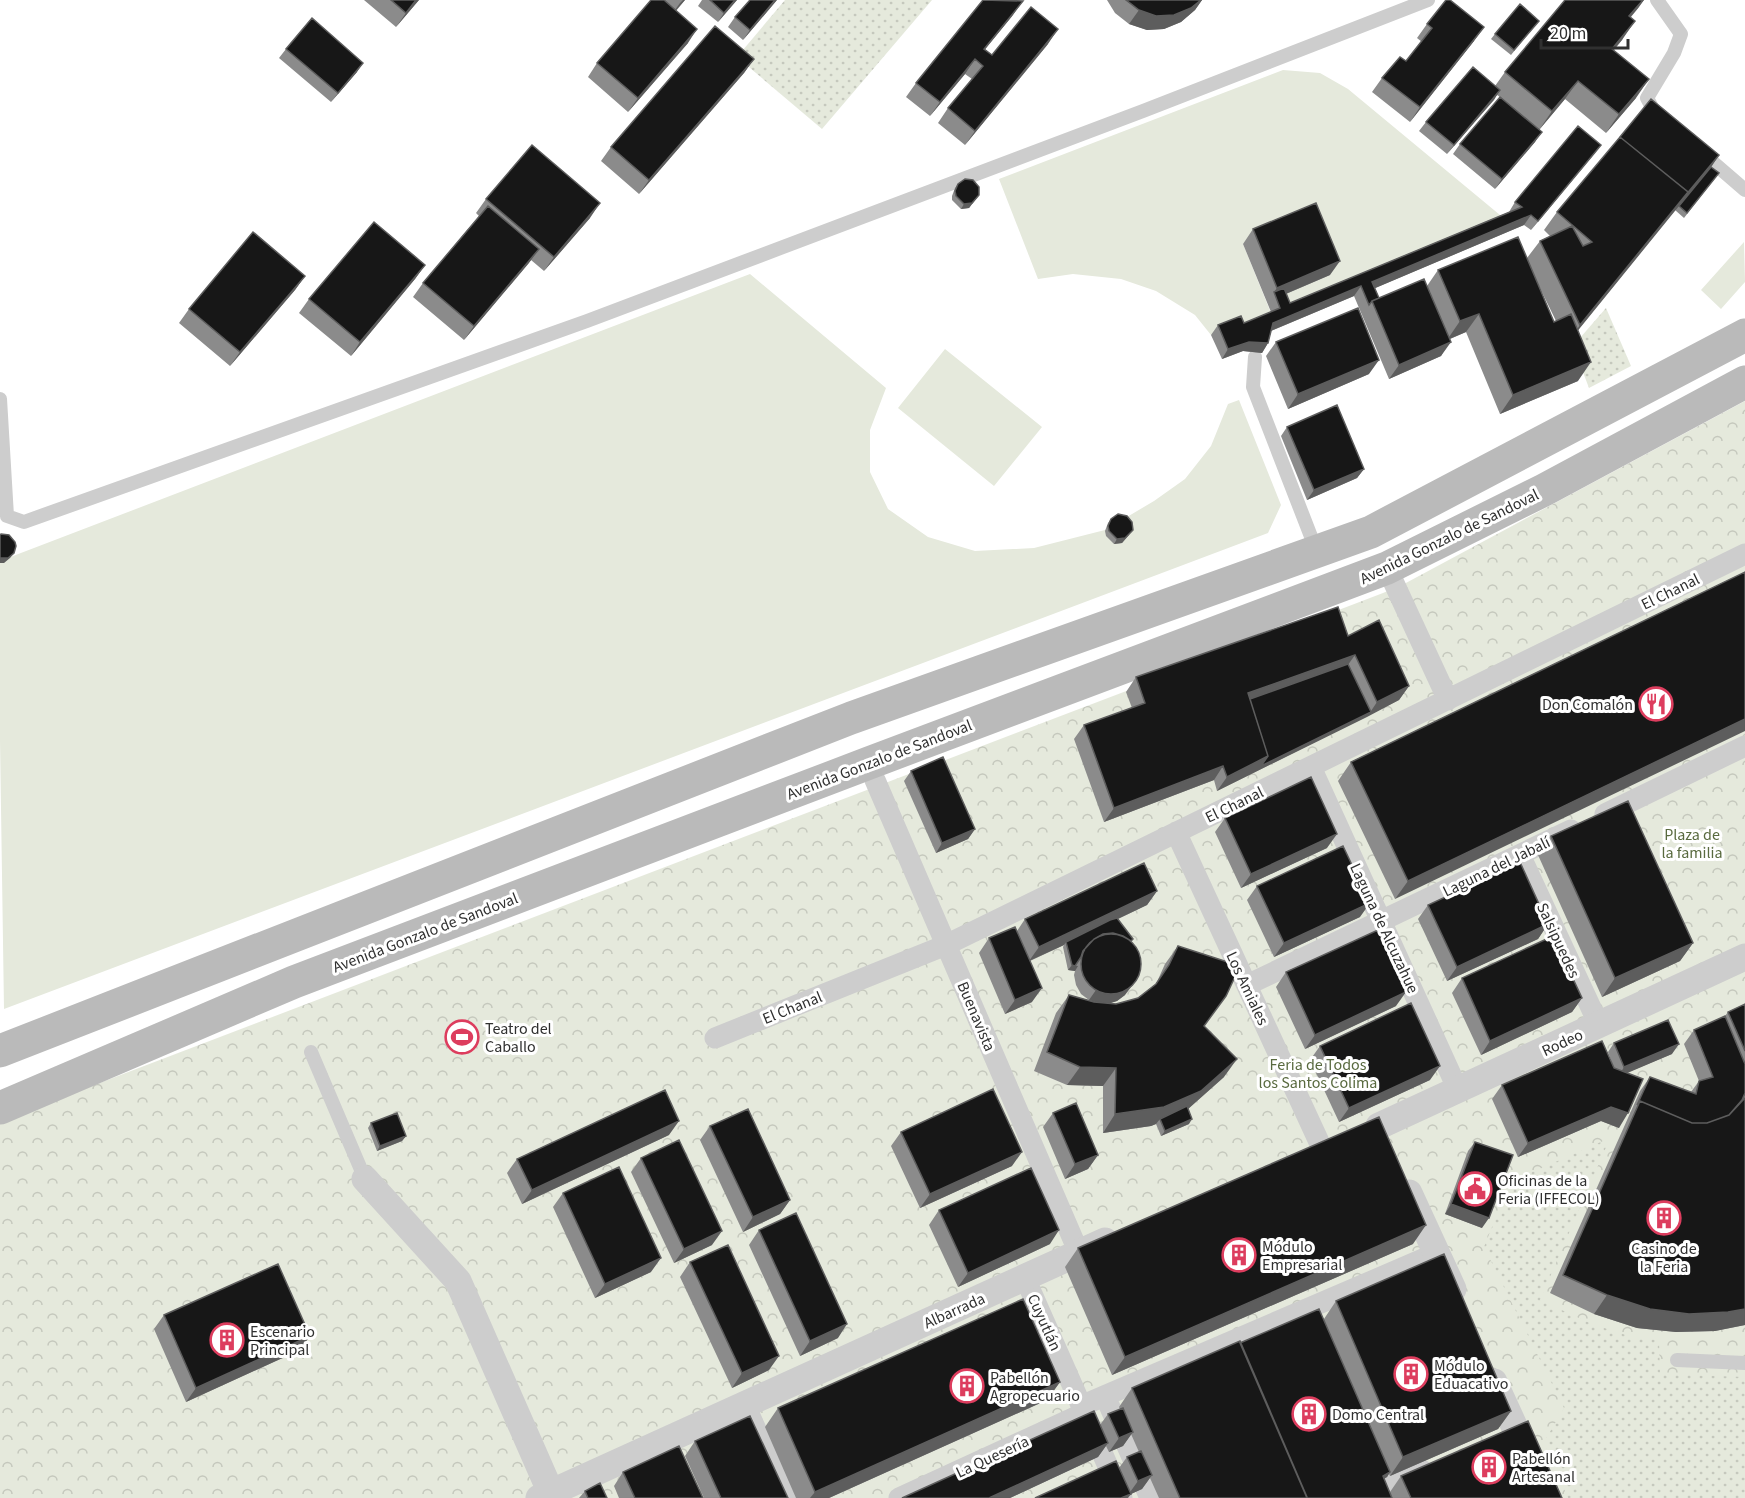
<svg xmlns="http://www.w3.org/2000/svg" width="1745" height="1498" font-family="'Source Sans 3',sans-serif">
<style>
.grass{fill:#e5e9dc}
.park{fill:url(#park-crowns)}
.garden{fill:url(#garden-dots)}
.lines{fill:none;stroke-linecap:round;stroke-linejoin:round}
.service{stroke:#cdcdcd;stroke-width:14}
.pedestrian{stroke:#cdcdcd;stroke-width:21}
.minor{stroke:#cdcdcd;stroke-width:27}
.secondary{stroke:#bababa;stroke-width:33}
.wall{fill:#8b8b8b;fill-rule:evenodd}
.shaded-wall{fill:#5d5d5d}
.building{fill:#171717;stroke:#5d5d5d;stroke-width:1.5}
.labels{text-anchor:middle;stroke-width:6;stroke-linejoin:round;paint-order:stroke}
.street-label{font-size:16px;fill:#303030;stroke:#fff}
.poi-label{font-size:16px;fill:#303030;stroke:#fff;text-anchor:start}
.park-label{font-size:16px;fill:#596a3f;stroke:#fff}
</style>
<defs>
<pattern id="park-crowns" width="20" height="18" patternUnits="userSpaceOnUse" patternTransform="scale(1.5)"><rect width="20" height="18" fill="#e5e9dc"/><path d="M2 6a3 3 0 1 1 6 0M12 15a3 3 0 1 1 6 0" fill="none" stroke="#c5c8bd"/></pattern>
<pattern id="garden-dots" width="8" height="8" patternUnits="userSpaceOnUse" patternTransform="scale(1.5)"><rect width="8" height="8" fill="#e5e9dc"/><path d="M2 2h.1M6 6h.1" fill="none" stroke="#c5c8bd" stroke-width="1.8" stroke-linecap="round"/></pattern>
</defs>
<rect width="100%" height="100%" fill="#fff"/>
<path class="grass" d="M1283 70 1320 73 1348 89 1506 220 1283 313 1277 297 1330 275 1306 217 1243 244 1273 318 1237 333 1234 326 1211 335 1195 315 1156 291 1121 279 1073 274 1038 279 999 179Z
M1744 242 1745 282 1721 309 1701 290Z
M750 274 886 388 870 430V472L888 509 928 537 975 551 1034 548 1105 530 1154 501 1185 479 1211 446 1228 404 1239 400 1281 505 1268 533 4 1009 0 740V561Z
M945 349 1042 427 994 486 898 408Z"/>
<path class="park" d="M1745 401V1498H0V1121L1383 593 1404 584Z"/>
<path class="garden" d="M785 0H932L822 129 737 57Z
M1606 308 1631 366 1589 388 1573 346Z
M1610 1138 1540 1300 1592 1324 1635 1338 1659 1340 1660 1374 1745 1377V1498H1568L1544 1442 1564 1408 1484 1247 1510 1182Z"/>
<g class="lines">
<path class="service" d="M1657 0 1681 34 1674 53 1647 98 1655 113 1659 117
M1701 152 1745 190
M1255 357 1253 387 1317 552
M0 399 7 516 24 522 587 321 1143 111 1428 0
M311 1052 365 1179
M1677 1360 1745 1363"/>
<path class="pedestrian" d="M1387 568 1448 700
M1311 767 1458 1090
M875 780 1079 1253
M1605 814 1745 746
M1176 832 1320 1144
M1520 855 1599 1025
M1247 985 1571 830
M715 1038 946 945 1745 554
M1025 1278 1122 1498
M1105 1396 1150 1498
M745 1405 787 1498
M1081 1406 1437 1253
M899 1498 1084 1413
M1357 1498 1422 1470"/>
<path class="minor" d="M1379 1126 1745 957
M365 1179 458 1281 551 1493
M1409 1193 1453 1289
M1494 1382 1547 1498
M539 1498 1105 1241"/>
<path class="secondary" d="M0 1051 851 718 1371 532 1745 335
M0 1108 294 982 869 763 1387 568 1544 490 1745 382"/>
</g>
<path class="wall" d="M364 0H419L396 27Z
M651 0H685L676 11 688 43 628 112 588 77 597 63Z
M702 0H737L718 22 698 6Z
M777 0 743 40 728 27 735 17Z
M1107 0H1202L1195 10 1181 22 1164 29 1147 30 1129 24 1115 13Z
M1639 7 1631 17 1622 40 1614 50 1636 98 1606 133 1565 99 1539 130 1535 142 1495 189 1453 154 1460 144 1500 97 1497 95 1447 154 1419 131 1426 122 1495 86 1505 72Z
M1013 15 985 49 992 55 1048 44 965 145 938 123 948 108 972 79 965 74 930 116 906 97 916 83Z
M1539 21 1511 55 1491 39 1495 34Z
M1427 24 1474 41 1410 122 1372 92 1382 78 1406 61 1422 42 1417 38Z
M286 49 357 72 331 102 279 58Z
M754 59 744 73 639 194 601 161 611 147Z
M1601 145 1594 154 1531 230 1524 225 1375 288 1379 298 1427 286 1438 270 1527 258 1540 241 1550 236 1544 230 1557 212 1711 167 1719 173 1684 218 1675 210 1577 331 1578 381 1500 414 1466 332 1450 339 1441 356 1389 379 1354 296 1271 331 1268 343 1262 353 1243 351 1222 359 1211 335 1218 325 1244 323 1271 312 1243 244 1253 229 1330 275 1286 294 1290 303 1509 212 1515 202ZM1538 284 1556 321 1554 322Z
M958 184 979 195 969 208 961 209 952 200V196L955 188Z
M486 199 590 218 544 271 531 260 464 340 413 297 423 283 479 216 476 213Z
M425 265 415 279 351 356 299 313 309 299Z
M305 276 295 290 230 366 179 323 189 309Z
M1276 342 1369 374 1288 409 1266 356Z
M1287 427 1364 469 1357 478 1307 500 1281 436Z
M1111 519 1129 535 1122 543 1114 544 1106 536 1105 531 1108 523Z
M1745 572 1395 899 1338 781 1351 762Z
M1348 636 1409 686 1399 700 1217 791 1214 780 1104 822 1074 739 1084 725 1132 708 1126 692 1136 677Z
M911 771 975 829 968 839 936 853 904 781Z
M1225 818 1327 848 1241 888 1215 832Z
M1551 836 1693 943 1680 961 1602 997 1538 855Z
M1257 886 1360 917 1274 957 1247 900Z
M1157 891 1147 905 1118 919 1131 941 1125 995 1117 1001 1109 1003 1116 1004 1138 998 1156 984 1165 964 1178 946 1204 1026 1224 1077 1188 1109 1189 1124 1161 1136 1156 1124 1151 1126 1103 1133V1086L1067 1085 1034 1071 1056 1013 1069 995 1096 1002 1089 1000 1081 994 1076 985 1074 975 1075 971 1068 970 1063 947 1064 945 1030 961 1032 1002 1005 1014 979 953 989 938 1017 931 1025 919Z
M1428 905 1548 924 1538 939 1447 981 1418 919Z
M1286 972 1396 1006 1305 1049 1276 987Z
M1462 978 1582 998 1572 1012 1481 1055 1452 993Z
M1745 1004V1325L1715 1331 1676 1332 1637 1328 1594 1314 1550 1293 1640 1091 1650 1077 1691 1092 1699 1081 1684 1044 1694 1030 1725 1016 1728 1012Z
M1614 1043 1672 1054 1626 1073 1619 1128 1601 1121 1518 1157 1492 1099 1502 1085 1614 1069 1608 1052Z
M1320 1046 1430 1080 1339 1122 1310 1060Z
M1053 1113 1098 1155 1088 1169 1065 1179 1043 1127Z
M371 1123 406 1136 402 1141 377 1151 368 1128Z
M710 1126 790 1200 780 1214 743 1232 700 1140Z
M901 1132 1012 1166 920 1208 891 1146Z
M669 1135 522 1204 507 1173 517 1159Z
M1475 1142 1482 1228 1445 1214 1468 1151Z
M641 1158 712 1245 674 1263 631 1172Z
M563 1193 651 1272 595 1298 553 1207Z
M939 1210 1050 1244 958 1287 929 1225Z
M759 1230 838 1338 800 1356 749 1245Z
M1413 1244 1112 1375 1065 1267 1078 1248Z
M690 1262 769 1370 732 1388 680 1277Z
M1336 1301 1511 1411 1498 1429 1390 1476 1389 1474 1387 1477 1384 1479 1390 1492 1401 1476 1562 1498H1159L1150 1478 1142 1489 1131 1494 1119 1468 1127 1457 1139 1452 1131 1434 1123 1446 1109 1452 1106 1446 1098 1457 1010 1498H902L1100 1425 1108 1414 1120 1409 1119 1407 1132 1388 1240 1343 1324 1319Z
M164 1315 300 1350 186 1402 154 1329Z
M1060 1382 1047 1400 829 1498H796L765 1427 778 1408Z
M695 1441 788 1498H704L685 1456Z
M623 1472 703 1498H619L614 1486Z
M585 1491 607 1498H579Z"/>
<path class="shaded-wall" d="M416 0H419L396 27 406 13Z
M683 0H685L670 17 680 3Z
M735 0H737L718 22 724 13Z
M775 0H777L743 40 750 30Z
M1202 0 1195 10 1181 22 1164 29 1147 30 1129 24 1139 10Z
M1643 0H1644L1639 7 1616 34 1629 16Z
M1023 1 1013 15 974 63 984 49Z
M1635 21 1622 40 1599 67 1612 49Z
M1484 27 1474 41 1410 122 1420 107Z
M697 29 688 43 628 112 638 98Z
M1058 29 1048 44 965 145 975 131Z
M754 59 744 73 639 194 649 180Z
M975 59 965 74 930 116 940 102Z
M363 63 357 72 331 102 338 93Z
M1649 79 1636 98 1606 133 1619 114Z
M1578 81 1565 99 1539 130 1552 111Z
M1500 90 1494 100 1447 154 1454 145Z
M1542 132 1535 142 1495 189 1502 179Z
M1601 145 1594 154 1531 230 1538 221Z
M1719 155 1710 169 1679 206 1567 344 1580 325Z
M979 195 969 208 961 209 964 204Z
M600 203 590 218 544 271 554 257Z
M1531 215 1524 225 1366 292 1372 282Z
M539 249 529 263 464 340 474 326Z
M1340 261 1330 275 1276 298 1274 292 1277 288Z
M425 265 415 279 351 356 360 342Z
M305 276 295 290 230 366 240 352Z
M1361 286 1354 296 1266 333 1273 323Z
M1479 314 1466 332 1447 340 1460 321Z
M1249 342 1268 343 1262 353 1243 351 1222 359 1228 349Z
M1451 342 1441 356 1389 379 1399 365Z
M1379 360 1369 374 1288 409 1298 394Z
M1591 362 1578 381 1500 414 1513 395Z
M1364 469 1357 478 1307 500 1314 490Z
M1133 530 1122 543 1114 544 1117 539Z
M14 553 10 558 4 563H0V558Z
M1355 655 1345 669 1241 702 1248 693Z
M1409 686 1399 700 1367 717 1377 702Z
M1371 712 1367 717 1217 791 1227 777 1268 756Z
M1745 719V731L1395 899 1408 881Z
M1223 766 1214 780 1104 822 1114 808Z
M975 829 968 839 936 853 942 843Z
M1337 834 1327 848 1241 888 1251 874Z
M1157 891 1147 905 1067 943 1066 942 1064 945 1029 961 1039 947Z
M1370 903 1360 917 1274 957 1284 943Z
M1548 924 1538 939 1447 981 1457 967Z
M1693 943 1680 961 1602 997 1615 978Z
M1072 965 1078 966 1075 971 1068 970Z
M1138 978 1125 995 1117 1001 1108 1004 1098 1003 1089 1000 1096 990Z
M1042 988 1032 1002 1005 1014 1015 1000Z
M1406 992 1396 1006 1305 1049 1315 1035Z
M1582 998 1572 1012 1481 1055 1490 1041Z
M1679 1044 1672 1054 1618 1077 1624 1067Z
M1237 1059 1224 1077 1188 1109 1160 1119 1156 1124 1151 1126 1103 1133 1115 1114Z
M1440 1066 1430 1080 1339 1122 1349 1108Z
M1080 1067 1116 1068 1103 1086 1067 1085Z
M1611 1107 1628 1113 1619 1128 1601 1121 1518 1157 1528 1143Z
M1192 1119 1189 1124 1161 1136 1165 1131Z
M679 1121 669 1135 522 1204 532 1190Z
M406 1136 402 1141 377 1151 380 1146Z
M1022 1152 1012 1166 920 1208 930 1194Z
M1098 1155 1088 1169 1065 1179 1075 1164Z
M790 1200 780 1214 743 1232 753 1217Z
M1451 1204 1489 1218 1482 1228 1445 1214Z
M1426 1225 1413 1244 1112 1375 1125 1357Z
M1059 1230 1050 1244 958 1287 968 1273Z
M722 1231 712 1245 674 1263 684 1249Z
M661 1258 651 1272 595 1298 605 1284Z
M1607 1295 1745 1309V1325L1715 1331 1676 1332 1637 1328 1594 1314Z
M847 1324 838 1338 800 1356 810 1341Z
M310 1336 300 1350 186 1402 196 1388Z
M779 1356 769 1370 732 1388 742 1373Z
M1060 1382 1047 1400 829 1498H810L815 1492Z
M1511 1411 1498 1429 1390 1476 1403 1457Z
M1133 1432 1123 1446 1109 1452 1119 1438Z
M1108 1443 1098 1457 1010 1498H989Z
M1390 1472 1387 1477 1380 1481 1383 1476Z
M1152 1475 1142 1489 1131 1494 1128 1498H1121L1128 1495 1138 1481Z"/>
<path class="building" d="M391 0H416L406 13Z
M651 0H664L697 29 638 98 597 63Z
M710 0H735L724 13Z
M750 0H775L750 30 735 17Z
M983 0 1023 1 984 49 992 55 1031 7 1058 29 975 131 948 108 983 66 975 59 940 102 916 83Z
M1126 0H1201L1191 8 1174 15 1156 16 1139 10Z
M1446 0H1450L1484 27 1420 107 1382 78 1400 57 1406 61 1432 28 1427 24Z
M1565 0H1643L1629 16 1635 21 1612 49 1649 79 1619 114 1578 81 1552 111 1505 72Z
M1520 4 1539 21 1514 50 1495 34Z
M312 18 363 63 338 93 286 49Z
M715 26 754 59 649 180 611 147Z
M1473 67 1500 90 1454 145 1426 122Z
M1500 97 1542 132 1502 179 1460 144Z
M1651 99 1719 155 1685 196 1688 192 1620 137Z
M1578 126 1601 145 1538 221 1531 215 1372 282 1379 298 1372 301 1369 305 1361 286 1273 323 1268 343 1249 342 1228 349 1218 325 1241 316 1244 323 1280 308 1274 292 1284 288 1290 303 1522 207 1515 202Z
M1620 137 1688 192 1580 325 1540 241 1572 226 1583 246 1592 242 1557 212Z
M532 145 600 203 554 257 486 199Z
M1711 167 1719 173 1687 213 1679 206Z
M965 179 973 180 979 187V195L972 203 964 204 956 196 955 191 958 184Z
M1316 203 1340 261 1277 288 1253 229Z
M488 206 539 249 474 326 423 283Z
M374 222 425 265 360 342 309 299Z
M253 232 305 276 240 352 189 309Z
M1518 237 1554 322 1571 314 1591 362 1513 395 1479 314 1460 321 1438 270Z
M1424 279 1451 342 1399 365 1372 301Z
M1358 308 1379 360 1298 394 1276 342Z
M1337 405 1364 469 1314 490 1287 427Z
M1118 514 1127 516 1132 522 1133 530 1125 538 1117 539 1109 531 1108 526 1111 519Z
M1 534 9 535 15 542 16 546 14 553 8 558H0V535Z
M1745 572V719L1408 881 1351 762Z
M1338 607 1348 636 1379 620 1409 686 1377 702 1355 655 1248 693 1268 756 1227 777 1223 766 1114 808 1084 725 1145 703 1136 677Z
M1348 664 1371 712 1261 766 1268 756 1250 699Z
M943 757 975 829 942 843 911 771Z
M1311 777 1337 834 1251 874 1225 818Z
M1628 801 1693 943 1615 978 1551 836Z
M1343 846 1370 903 1284 943 1257 886Z
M1520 862 1548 924 1457 967 1428 905Z
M1144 863 1157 891 1039 947 1025 919Z
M1117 918 1133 939 1131 941 1123 936 1113 933 1103 934 1094 939 1083 951 1081 957 1075 966 1072 965 1066 942 1110 920Z
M1015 927 1042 988 1015 1000 989 938Z
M1378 930 1406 992 1315 1035 1286 972Z
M1081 964a30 30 0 1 1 60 0a30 30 0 1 1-60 0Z
M1553 936 1582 998 1490 1041 1462 978Z
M1178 946 1240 966 1226 996 1204 1026 1237 1059 1201 1091 1164 1107 1115 1114 1116 1068 1080 1067 1047 1052 1069 995 1094 1002 1116 1004 1138 998 1156 984 1169 965Z
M1411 1003 1440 1066 1349 1108 1320 1046Z
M1745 1004V1051L1728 1012Z
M1725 1016 1745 1064V1093L1742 1100 1729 1115 1707 1123H1692L1640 1101 1637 1105 1650 1077 1696 1094 1699 1081 1713 1077 1694 1030Z
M1668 1020 1679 1044 1624 1067 1614 1043Z
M1602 1041 1614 1068 1643 1079 1628 1113 1611 1107 1528 1143 1502 1085Z
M993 1089 1022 1152 930 1194 901 1132Z
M665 1090 679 1121 532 1190 517 1159Z
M1745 1098V1309L1728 1312 1689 1314 1650 1309 1607 1295 1563 1275 1640 1101 1692 1123H1707L1729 1115Z
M1076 1103 1098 1155 1075 1164 1053 1113Z
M1187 1106 1192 1119 1165 1131 1160 1119Z
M748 1109 790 1200 753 1217 710 1126Z
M397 1113 406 1136 380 1146 371 1123Z
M1379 1117 1426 1225 1125 1357 1078 1248Z
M679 1140 722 1231 684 1249 641 1158Z
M1475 1142 1513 1155 1489 1218 1451 1204Z
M619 1167 661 1258 605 1284 563 1193Z
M1031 1168 1059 1230 968 1273 939 1210Z
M796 1213 847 1324 810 1341 759 1230Z
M728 1245 779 1356 742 1373 690 1262Z
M1444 1254 1511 1411 1403 1457 1336 1301Z
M278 1264 310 1336 196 1388 164 1315Z
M1023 1299 1060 1382 815 1492 778 1408Z
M1319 1309 1390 1472 1383 1476 1392 1498H1307L1240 1343Z
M1240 1341 1307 1497 1306 1498H1180L1132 1388Z
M1123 1408 1133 1432 1119 1438 1108 1414Z
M1094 1411 1108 1443 989 1498H902Z
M750 1416 788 1498H721L695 1441Z
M1528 1421 1562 1498H1411L1401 1476Z
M679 1446 703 1498H635L623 1472Z
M1141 1451 1152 1475 1138 1481 1127 1457Z
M1116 1461 1131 1494 1121 1498H1035Z
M600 1483 607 1498H588L585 1491Z"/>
<defs>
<g id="restaurant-ring" transform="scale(1.725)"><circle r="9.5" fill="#fff" stroke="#dd3d5e" stroke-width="1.5"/><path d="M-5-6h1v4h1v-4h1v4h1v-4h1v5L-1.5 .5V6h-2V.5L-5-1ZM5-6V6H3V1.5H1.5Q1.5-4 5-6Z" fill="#dd3d5e"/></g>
<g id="stadium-ring" transform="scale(1.725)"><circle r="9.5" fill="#fff" stroke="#dd3d5e" stroke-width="1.5"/><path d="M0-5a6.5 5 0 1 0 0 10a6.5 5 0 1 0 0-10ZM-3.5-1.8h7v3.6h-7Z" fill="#dd3d5e"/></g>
<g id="civic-ring" transform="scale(1.725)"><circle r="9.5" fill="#fff" stroke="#dd3d5e" stroke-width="1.5"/><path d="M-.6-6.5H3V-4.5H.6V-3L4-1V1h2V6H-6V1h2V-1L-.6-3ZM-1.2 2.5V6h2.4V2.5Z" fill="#dd3d5e"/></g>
<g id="building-ring" transform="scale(1.725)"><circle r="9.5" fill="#fff" stroke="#dd3d5e" stroke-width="1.5"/><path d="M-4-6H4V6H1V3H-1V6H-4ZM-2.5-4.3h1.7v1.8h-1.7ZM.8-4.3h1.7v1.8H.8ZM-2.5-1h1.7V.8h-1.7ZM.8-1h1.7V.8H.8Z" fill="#dd3d5e"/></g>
</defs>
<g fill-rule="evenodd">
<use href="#restaurant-ring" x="1656" y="704"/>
<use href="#stadium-ring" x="462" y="1037"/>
<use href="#civic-ring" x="1475" y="1189"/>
<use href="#building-ring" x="1664" y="1218"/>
<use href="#building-ring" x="1239" y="1255"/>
<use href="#building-ring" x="227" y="1340"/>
<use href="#building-ring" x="1411" y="1374"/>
<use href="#building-ring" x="967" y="1386"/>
<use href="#building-ring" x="1309" y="1414"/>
<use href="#building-ring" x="1489" y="1467"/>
</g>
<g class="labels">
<g class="street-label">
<text transform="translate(1449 536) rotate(-26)" y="6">Avenida Gonzalo de Sandoval</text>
<text transform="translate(1670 591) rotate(-26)" y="6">El Chanal</text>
<text transform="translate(879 759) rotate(-21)" y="6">Avenida Gonzalo de Sandoval</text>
<text transform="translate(1234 804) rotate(-26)" y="6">El Chanal</text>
<text transform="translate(1496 866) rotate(-26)" y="6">Laguna del Jabalí</text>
<text transform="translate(1385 928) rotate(65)" y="6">Laguna de Alcuzahue</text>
<text transform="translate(425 932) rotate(-21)" y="6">Avenida Gonzalo de Sandoval</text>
<text transform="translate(1559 940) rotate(65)" y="6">Salsipuedes</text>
<text transform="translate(1248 988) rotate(65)" y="6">Los Amiales</text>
<text transform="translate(792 1007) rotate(-22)" y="6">El Chanal</text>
<text transform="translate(977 1016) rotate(67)" y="6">Buenavista</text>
<text transform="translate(1562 1042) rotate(-25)" y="6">Rodeo</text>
<text transform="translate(954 1310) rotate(-24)" y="6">Albarrada</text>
<text transform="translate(1045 1322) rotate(66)" y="6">Cuyutlán</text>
<text transform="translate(992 1456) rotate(-25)" y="6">La Quesería</text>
</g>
<g class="poi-label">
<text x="1633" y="710" text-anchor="end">Don Comalón</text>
<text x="485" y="1034">Teatro del<tspan x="485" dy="18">Caballo</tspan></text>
<text x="1498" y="1186">Oficinas de la<tspan x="1498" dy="18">Feria (IFFECOL)</tspan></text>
<text x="1262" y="1252">Módulo<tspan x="1262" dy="18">Empresarial</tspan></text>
<text x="1664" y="1254" text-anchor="middle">Casino de<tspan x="1664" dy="18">la Feria</tspan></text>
<text x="250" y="1337">Escenario<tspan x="250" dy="18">Principal</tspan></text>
<text x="1434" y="1371">Módulo<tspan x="1434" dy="18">Eduacativo</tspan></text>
<text x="990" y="1383">Pabellón<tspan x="990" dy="18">Agropecuario</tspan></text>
<text x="1332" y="1420">Domo Central</text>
<text x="1512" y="1464">Pabellón<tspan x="1512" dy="18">Artesanal</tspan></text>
</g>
<g class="park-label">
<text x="1692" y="840">Plaza de<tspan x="1692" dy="18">la familia</tspan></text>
<text x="1318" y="1070">Feria de Todos<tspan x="1318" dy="18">los Santos Colima</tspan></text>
</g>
</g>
<path d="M1541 39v9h87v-9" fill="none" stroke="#303030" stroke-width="3"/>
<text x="1550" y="39" font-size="18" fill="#303030" stroke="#ffffff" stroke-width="4.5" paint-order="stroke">20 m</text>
</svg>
